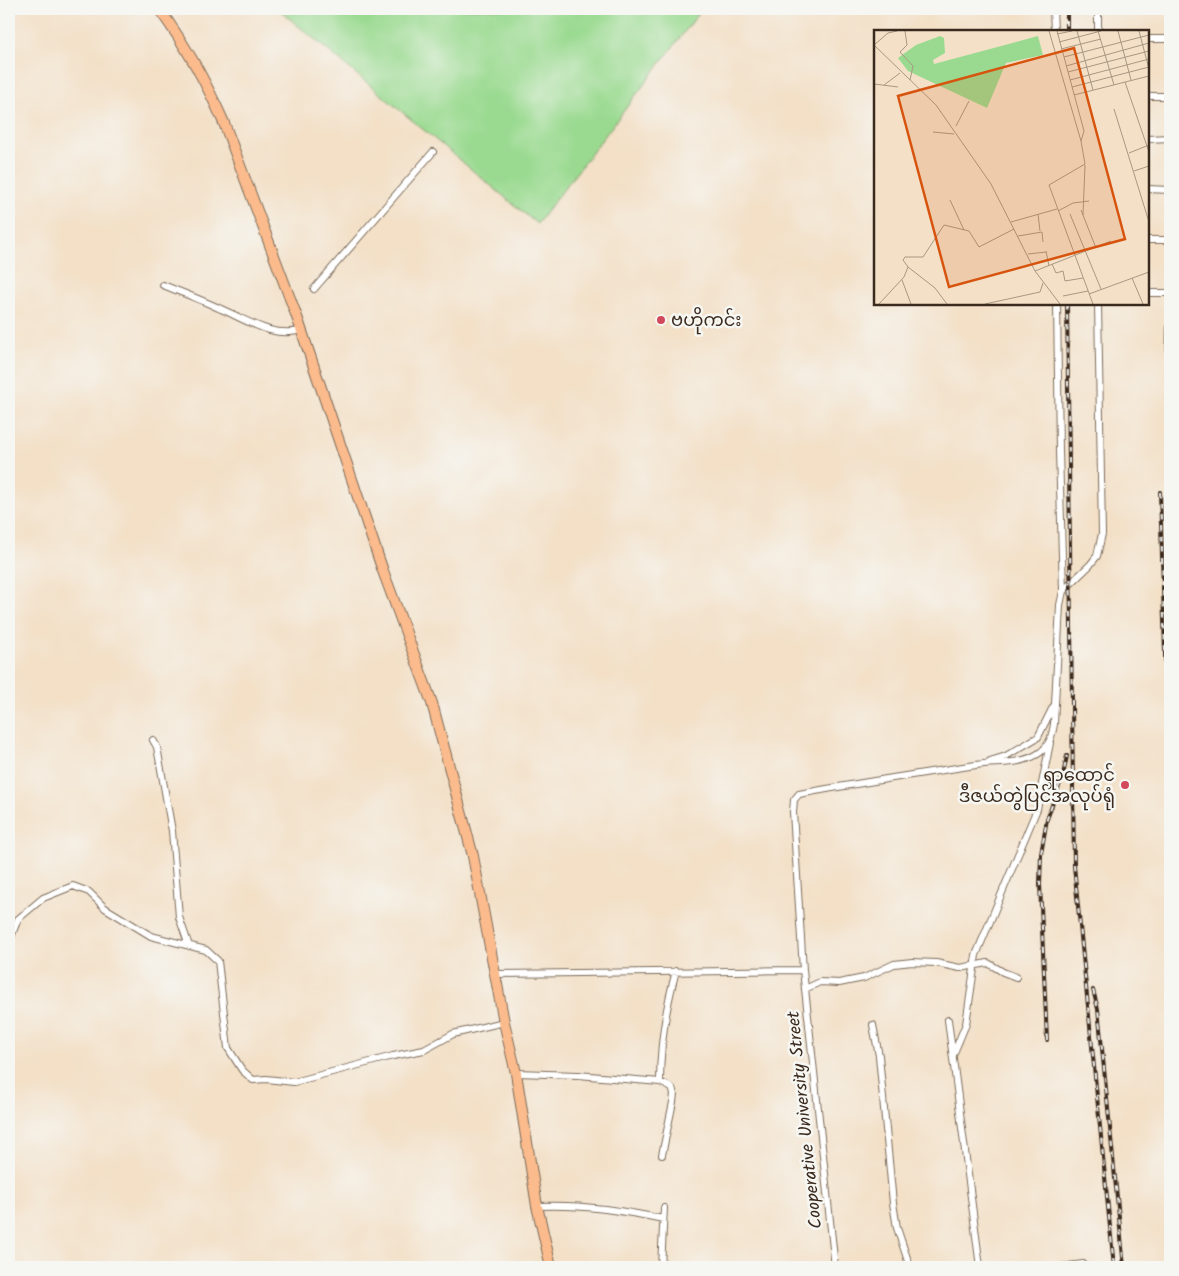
<svg xmlns="http://www.w3.org/2000/svg" width="1179" height="1276" font-family="Kalam,'Noto Sans Myanmar',sans-serif">
<style>
.green{fill:#9ada90;stroke:#6a8257}
.lines{fill:none;stroke-linecap:round;stroke-linejoin:round}
.minor-casing{stroke:#7b6a59;stroke-width:8}
.highway-casing{stroke:#7b6a59;stroke-width:12}
.minor{stroke:#fff;stroke-width:6}
.highway{stroke:#fbbb8c;stroke-width:10}
.rail-casing{stroke:#3b2a1e;stroke-width:4}
.rail{stroke:#f6f6f2;stroke-width:2;stroke-dasharray:5.5;stroke-linecap:butt}
.poi-dot{fill:#d1495b;stroke:#f6f6f2;stroke-width:2}
.labels{text-anchor:middle;stroke-width:5;stroke-linejoin:round;paint-order:stroke}
.poi-label{font-size:18px;fill:#3b2a1e;stroke:#f6f6f2;text-anchor:start}
.street-label{font-size:18px;fill:#3b2a1e;stroke:#f6f6f2}
.inset-road{fill:none;stroke:#a99783;stroke-width:1}
.view{fill:#d7540e;fill-opacity:0.15;stroke:#d7540e;stroke-width:2.5}
.inset-edge{fill:none;stroke:#3b2a1e;stroke-width:2.5}
</style>
<rect width="100%" height="100%" fill="#f6f6f2"/>
<filter id="ink" filterUnits="userSpaceOnUse"><feTurbulence type="fractalNoise" baseFrequency=".02" numOctaves="2"/><feDisplacementMap in="SourceGraphic" scale="10" xChannelSelector="R" yChannelSelector="G"/><feConvolveMatrix kernelMatrix="1 2 1 2 8 2 1 2 1" color-interpolation-filters="sRGB"/></filter>
<filter id="wash" filterUnits="userSpaceOnUse"><feTurbulence type="fractalNoise" baseFrequency=".0096" numOctaves="4" result="noise"/><feDisplacementMap in="SourceGraphic" scale="20" xChannelSelector="R" yChannelSelector="G"/><feGaussianBlur stdDeviation="1.12" result="paint"/><feColorMatrix in="noise" values="0 0 0 0 0 0 0 0 0 0 0 0 0 0 0 0 0 1.4 0 .05"/><feComposite in="paint" operator="in"/></filter>
<g filter="url(#wash)">
<rect width="100%" height="100%" fill="#f3e0c7"/>
<path class="green" d="M278 9H702L537 224Z"/>
</g>
<g filter="url(#ink)">
<g class="lines">
<g class="minor-casing">
<path id="minor" d="M1053 9 1054 31
M1098 9V31
M1148 39H1170
M1148 96H1170
M1148 139 1170 138
M1148 189 1170 190
M1148 240H1170
M163 285C183 293 202 300 221 309 247 320 273 339 302 330
M314 289 433 152
M1148 293H1170
M1057 304 1059 451 1063 591
M1169 369 1170 318
M153 740 157 747 172 831 179 917 189 946
M990 761 1006 756 1038 737 1053 707
M9 942 18 919 43 898 73 886 89 892 105 908 151 936 206 950 218 961 228 1048 242 1070 253 1080 266 1079 294 1082 393 1056 424 1050 453 1034 504 1022
M495 974 803 970
M805 989 820 982 839 983 864 978 894 964 912 962 936 963 960 968 988 963 1003 972 1016 977
M948 1020 980 1267
M873 1025 879 1056 893 1203 897 1228 910 1267
M953 1055 966 1024 976 955 1037 809 1050 743
M516 1073 578 1075 660 1082 672 1088 674 1094 673 1102 662 1155
M660 1082C660 1045 666 1007 676 971
M537 1206C580 1204 622 1210 663 1219
M661 1267 664 1208
M835 1267 803 970 793 812 794 800 799 794C858 783 917 774 976 765 996 762 1018 765 1036 755 1049 748 1052 737 1054 724L1060 605 1063 591 1090 565 1097 556 1102 534 1098 304
M1061 1267 1083 1264"/>
</g>
<g class="highway-casing">
<path id="highway" d="M159 9C185 44 207 84 224 123L297 317 383 571 432 703 473 856 504 1022 516 1073 537 1206 551 1267"/>
</g>
<use href="#minor" class="minor"/>
<use href="#highway" class="highway"/>
<g class="rail-casing">
<path id="rail" d="M1067 9V31
M1067 304 1074 866 1114 1267
M1160 492 1169 780
M1093 990 1098 1009 1124 1267
M1047 1040 1040 884 1041 854 1047 819 1063 775 1067 756"/>
</g>
<use href="#rail" class="rail"/>
</g>
</g>
<g class="poi-dot">
<circle cx="661" cy="320" r="5"/>
<circle cx="1125" cy="785" r="5"/>
</g>
<g class="labels">
<g class="poi-label">
<text x="671" y="326">ဗဟိုကင်း</text>
<text x="1115" y="781" text-anchor="end">ရွာထောင်<tspan x="1115" dy="21">ဒီဇယ်တွဲပြင်အလုပ်ရုံ</tspan></text>
</g>
<g class="street-label">
<text transform="translate(804 1120) rotate(-96)" y="6">Cooperative University Street</text>
</g>
</g>
<g transform="translate(874 30)">
<rect width="275" height="275" fill="#f3e0c7"/>
<path d="M66 6 70 8 71 23 59 30 60 34 164 6 169 25 132 33 113 78 34 41 24 28 42 15Z" fill="#9ada90"/>
<path class="inset-road" d="M31 1 33 15 26 22 39 36 36 50M175 1 207 111M183 1 210 101 207 111 211 134 175 155 219 274M203 1 219 60M224 1 240 55M244 1 257 50M265 1 275 39M183 4 198 1M185 12 227 1M0 15 14 3 23 1M0 15 62 75 117 154 161 241 186 274M187 19 227 9M190 27 275 5M192 36 275 13M194 42 275 21M196 50 275 29M251 52 275 122M0 54 24 57M10 55 26 43M198 57 275 37M200 65 275 46M240 79 275 192M82 96 95 71M59 102 80 104M255 123 275 115M260 141 275 136M76 170 90 200M207 180 222 218M184 181 199 173 215 171M164 184 166 201M196 184 227 259M209 185 211 135M137 192 183 179M144 206 168 202 169 212M172 221 175 236M154 224 172 222M178 234 182 243 189 241 191 251 209 248M34 237 61 258 73 274M161 241 237 211M258 248 269 274M28 250 37 274M215 264 275 242M189 266 214 261M5 274 30 247 34 237 29 230 31 227H49L70 195 95 201 105 217 140 199M111 274 166 262 169 253"/>
<path class="view" d="M200 18 251 209 75 257 24 66Z"/>
<rect width="275" height="275" class="inset-edge"/>
</g>
<rect width="1179" height="1276" fill="none" stroke="#f6f6f2" stroke-width="30"/>
</svg>
